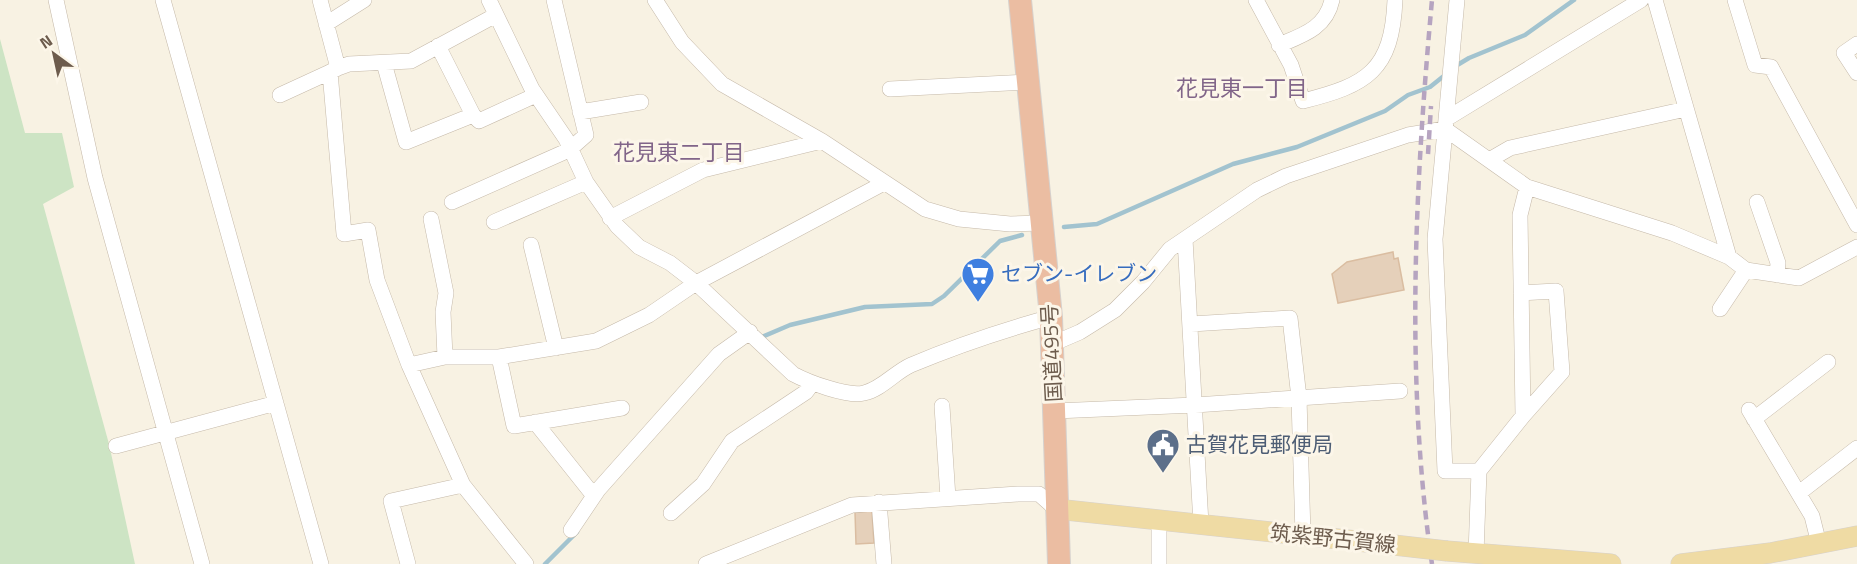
<svg xmlns="http://www.w3.org/2000/svg" width="1857" height="564" font-family="'Titillium Web','Noto Sans JP',sans-serif">
<style>
.green{fill:#cde4c4}
.lines{fill:none;stroke-linecap:round;stroke-linejoin:round}
.stream{stroke:#a2c3cf;stroke-width:4.5}
.building{fill:#e5d0ba;stroke:#dabda1;stroke-width:1.5}
.minor-casing{stroke:#c5b9a9;stroke-width:16}
.major-casing{stroke:#d6d1cd;stroke-width:21}
.highway-casing{stroke:#d6d1cd;stroke-width:24}
.minor{stroke:#fff;stroke-width:15}
.major{stroke:#efdba4;stroke-width:20}
.highway{stroke:#ebbda2;stroke-width:22}
.rail{stroke:#b6a4c0;stroke-width:4.5;stroke-dasharray:9 6;stroke-linecap:butt}
.major-bridge-casing{stroke:#d6d1cd;stroke-width:21;stroke-linecap:butt}
.major-bridge{stroke:#efdba4;stroke-width:20}
.labels{text-anchor:middle;stroke-width:6;stroke-linejoin:round;paint-order:stroke}
.shop-label{font-size:21px;fill:#366cbe;stroke:#fcf6e9;text-anchor:start}
.street-label{font-size:21px;fill:#6d5c4d;stroke:#fcf6e9}
.service-label{font-size:21px;fill:#4e5e75;stroke:#fcf6e9;text-anchor:start}
.neighbourhood-label{font-size:22px;fill:#816589;stroke:#fcf6e9}
</style>
<rect width="100%" height="100%" fill="#f8f2e3"/>
<path class="green" d="M0 39 25 133H62L74 187 43 204 109 444 135 564H0Z"/>
<g class="lines">
<path class="stream" d="M1454 67 1469 58 1525 35 1574 0
M1064 227 1097 224 1233 164 1297 147 1385 111 1408 95 1430 87 1445 75
M762 337 790 325 865 307 932 304 944 296 1000 241 1022 235
M545 564 577 532"/>
</g>
<path class="building" d="M1393 252 1394 259 1398 258 1404 290 1338 303 1332 274 1347 262Z
M872 511 874 543 856 544 855 512Z"/>
<g class="lines">
<g class="minor-casing">
<path id="minor" d="M56 0 95 178 202 564
M163 0 321 564
M320 0 338 68 349 64 411 61 496 15
M489 0 532 89 566 139 586 182 617 226 639 247 670 263 696 283 793 374C808 382 847 397 864 393 882 389 895 372 911 365 956 346 1004 330 1051 317
M655 0 682 42 722 84 822 141 925 209 959 219 1010 224 1043 223
M1256 0 1291 65 1303 101C1367 85 1392 71 1395 0
M1457 0 1435 239 1445 471H1479L1523 416 1520 215 1527 187
M1655 0 1729 257
M1735 0 1755 65 1771 67 1857 225
M326 24 364 0
M1857 44 1844 53 1857 73
M1279 45C1303 35 1326 28 1332 0
M384 63 406 142 473 115 438 46
M338 68 330 72 344 234 368 230 377 280 409 365
M890 89 1028 82
M280 95 330 72
M580 112 641 102
M473 115 479 121 536 95
M1446 119 1641 0
M1491 159 1510 148 1686 109
M452 202 569 150 586 135 554 0
M1757 202 1778 263 1777 275
M610 218 703 170 822 141
M431 219 446 293 443 312 445 357
M494 222 586 182
M1185 239 1201 524
M531 245 556 348
M1521 293 1556 291 1562 372 1523 416
M1720 309 1746 270
M1191 324 1290 318 1299 398 1303 535
M1052 344 1080 332 1115 310 1143 282 1170 249 1257 190 1286 176 1408 135 1445 129 1527 187 1672 233 1729 257 1746 270 1799 278 1857 247
M499 357 514 426 622 408
M942 406 948 498
M1749 410 1812 516 1819 544
M1055 411 1195 405 1400 391
M1754 419 1828 362
M535 422 594 496
M116 446 276 403
M1799 493 1857 448
M879 502 884 564
M671 513 703 484 732 441 806 392 812 384
M1159 521V564
M571 530 598 490 719 354 750 332
M1476 554 1479 471
M408 564 391 501 463 485
M526 564 463 485 409 365 445 357H499L596 341 649 315 696 283 884 183
M706 564 852 505 1018 494H1039L1056 509"/>
</g>
<g class="major-casing">
<path id="major" d="M1056 509 1376 543
M1447 551 1611 564
M1681 564 1770 553 1857 536"/>
</g>
<g class="highway-casing">
<path id="highway" d="M1020 0 1051 317 1059 564"/>
</g>
<use href="#minor" class="minor"/>
<use href="#major" class="major"/>
<use href="#highway" class="highway"/>
<path class="rail" d="M1428 154 1431 106
M1432 564C1405 379 1415 186 1432 0"/>
<g class="major-bridge-casing">
<path id="major-bridge" d="M1376 543 1447 551"/>
</g>
<use href="#major-bridge" class="major-bridge"/>
</g>
<defs>
<g id="supermarket-pin" transform="scale(1.725)"><path d="M0 17L-7.5 6A9.5 9.5 0 1 1 7.5 6Z" fill="#3f7fe0" stroke="#fcf6e9"/><path d="M-6-5.5h2.5l.6 2H6L4.5 2H-2.5L-4.4-4H-6ZM-1.5 3.2a1.3 1.3 0 1 0 .1 0ZM3 3.2a1.3 1.3 0 1 0 .1 0Z" fill="#fff"/></g>
<g id="civic-pin" transform="scale(1.725)"><path d="M0 17L-7.5 6A9.5 9.5 0 1 1 7.5 6Z" fill="#5c6f8a" stroke="#fcf6e9"/><path d="M-.6-6.5H3V-4.5H.6V-3L4-1V1h2V6H-6V1h2V-1L-.6-3ZM-1.2 2.5V6h2.4V2.5Z" fill="#fff"/></g>
</defs>
<g fill-rule="evenodd">
<use href="#supermarket-pin" x="978" y="274"/>
<use href="#civic-pin" x="1163" y="445"/>
</g>
<g class="labels">
<g class="shop-label">
<text x="1001" y="281">セブン-イレブン</text>
</g>
<g class="street-label">
<text transform="translate(1052 353) rotate(-93)" y="7">国道495号</text>
<text transform="translate(1333 539) rotate(6)" y="7">筑紫野古賀線</text>
</g>
<g class="service-label">
<text x="1186" y="452">古賀花見郵便局</text>
</g>
<g class="neighbourhood-label">
<text x="1242" y="96">花見東一丁目</text>
<text x="679" y="160">花見東二丁目</text>
</g>
</g>
<g transform="translate(54 54) rotate(327)" stroke="#fcf6e9" stroke-width="4.5" paint-order="stroke">
<path d="M0-4.5L10 22L0 15L-10 22Z" fill="#6d5c4d"/>
<text y="-9" font-size="16" font-weight="bold" text-anchor="middle" fill="#6d5c4d">N</text>
</g>
</svg>
